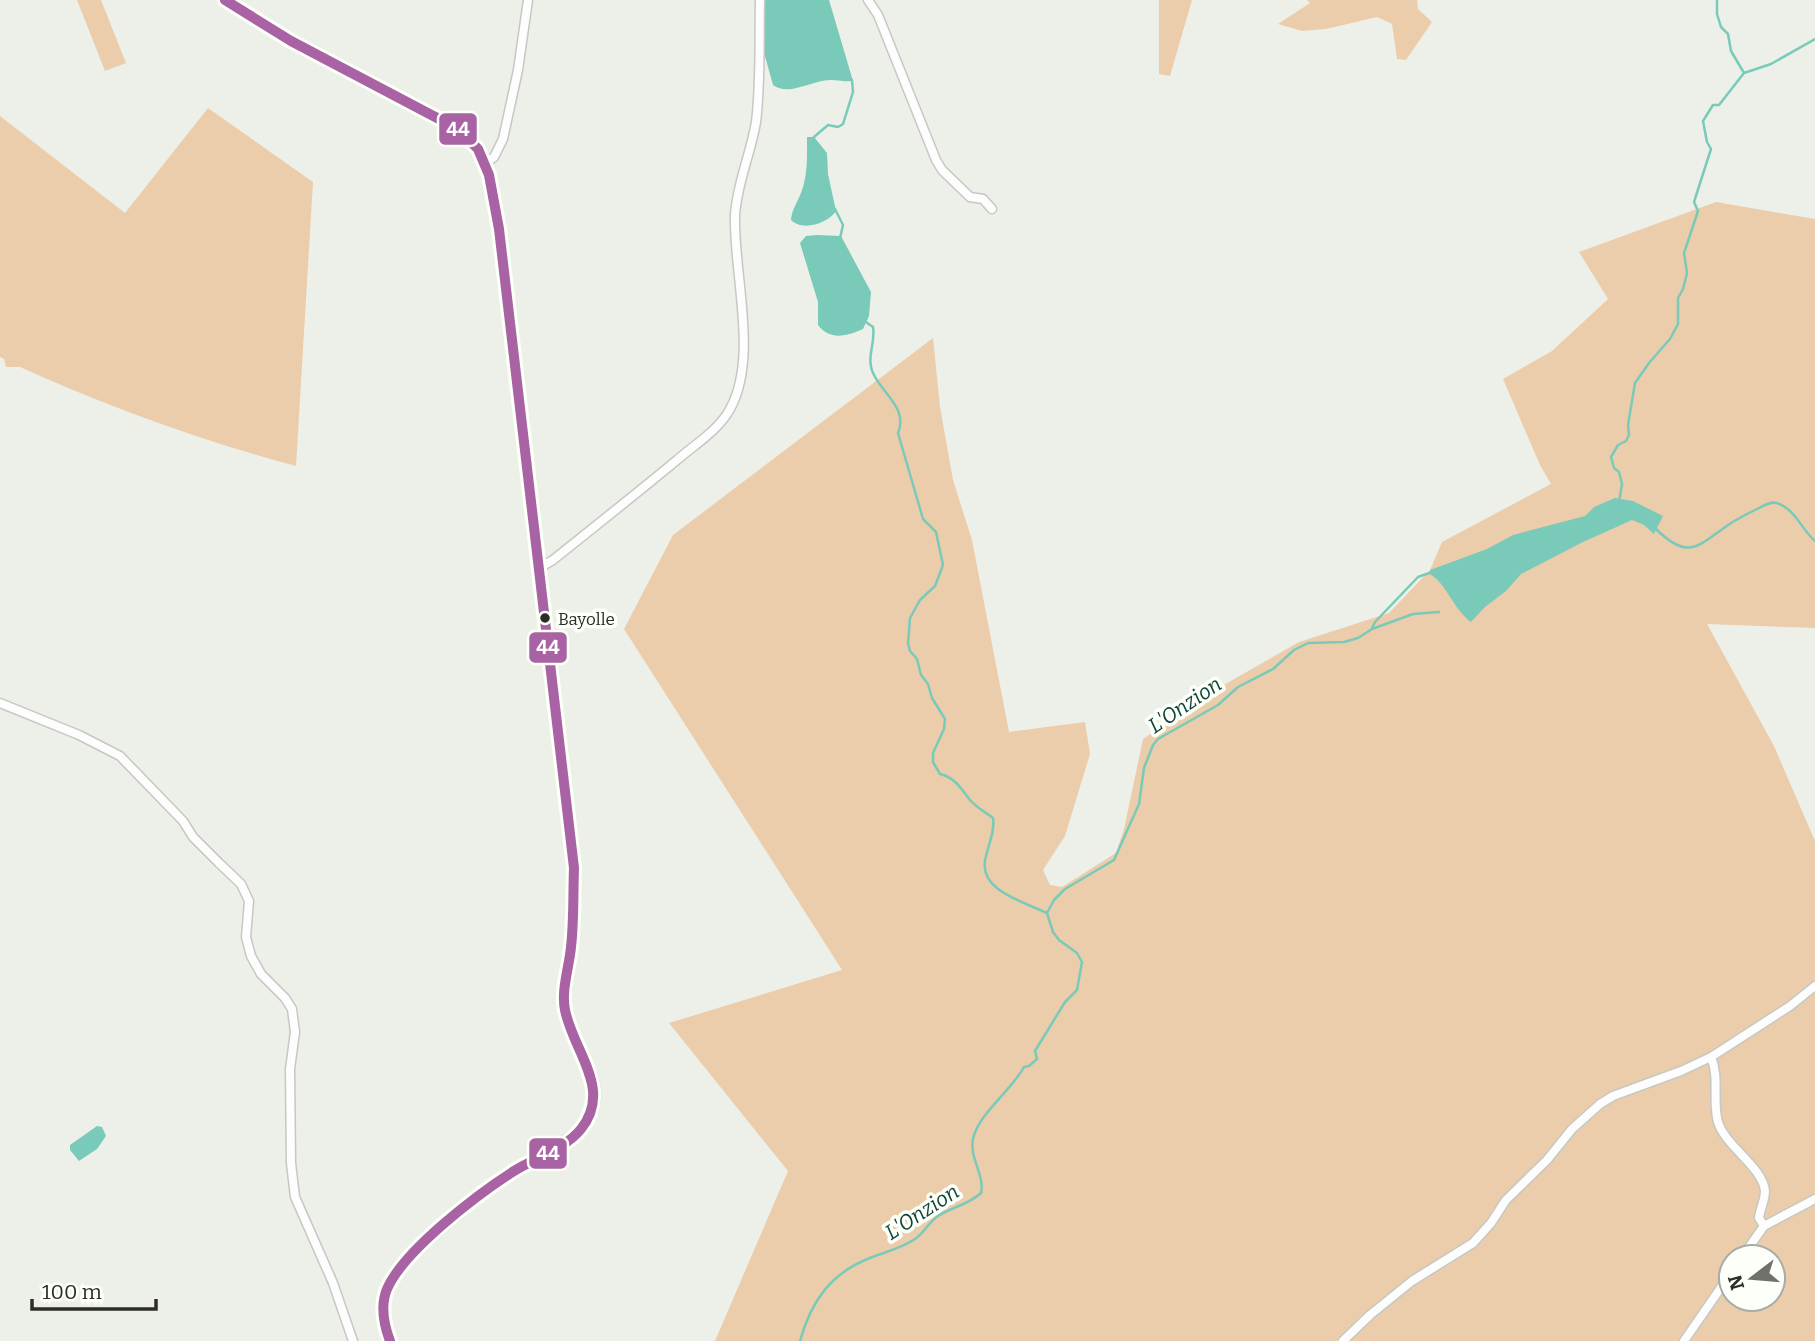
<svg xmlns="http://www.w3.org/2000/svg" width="1815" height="1341" font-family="Bitter,serif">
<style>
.green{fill:#eccdab;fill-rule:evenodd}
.water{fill:#79cab9}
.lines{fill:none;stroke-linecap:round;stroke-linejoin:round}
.stream{stroke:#79cab9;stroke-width:2.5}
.minor-casing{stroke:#c6c8c2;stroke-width:11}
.major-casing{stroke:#c6c8c2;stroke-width:14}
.minor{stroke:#fcfdfc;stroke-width:8}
.major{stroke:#fcfdfc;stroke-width:10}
.bus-1-casing{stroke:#fdfff9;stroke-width:16}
.bus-1{stroke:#a963a5;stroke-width:10}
.bus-dot{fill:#2c2d29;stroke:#fdfff9;stroke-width:2.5}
.labels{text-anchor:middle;stroke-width:7;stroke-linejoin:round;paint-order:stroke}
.bus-label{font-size:17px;fill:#2c2d29;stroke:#fdfff9;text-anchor:start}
.water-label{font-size:21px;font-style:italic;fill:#11443b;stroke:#fdfff9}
.line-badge{stroke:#fdfff9;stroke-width:2.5}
.badge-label{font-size:19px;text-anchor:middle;font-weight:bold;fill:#fff}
</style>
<rect width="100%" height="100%" fill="#edf0e9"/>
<path class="green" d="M77 0H101L126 63 105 71Z
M1159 0H1192L1170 76 1159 74Z
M1307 0H1417L1418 9 1432 22 1406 60 1397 59 1392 24 1377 17 1326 29 1302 31 1278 24 1310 3Z
M208 108 313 182 296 466C202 441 109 407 20 367H6L4 359 0 357V116L125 213Z
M1716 202 1815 219V628L1707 624 1774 746 1815 841V1341H715L788 1171 669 1023 842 970 624 629 673 535 933 338 940 407 953 480 972 540 1009 732 1085 722 1090 754 1065 836 1043 870 1050 885 1062 887 1116 853 1124 829 1143 739 1206 695 1299 642 1389 613 1430 570 1442 542 1551 484 1540 465 1503 379 1552 351 1608 299 1579 252ZM1731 1257H1773V1299H1731Z"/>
<path class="water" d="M765 0H829L853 81C842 82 839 80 830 80 812 80 789 97 773 85L763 49Z
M807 137H814L827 153 828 174 836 211C828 223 803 232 791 220 792 209 797 203 801 193 808 175 807 156 807 137Z
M817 235 841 236 871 292 869 316 863 329C847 336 830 341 818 325V302L800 243 806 236Z
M1615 498 1633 501 1663 516 1654 534 1644 525 1632 520 1583 542 1521 574 1506 591 1485 607 1471 622C1453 609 1446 583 1431 575L1430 570 1487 549 1513 535 1585 516 1594 507Z
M97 1126 102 1127 106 1136 97 1149 79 1161 70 1150V1145Z"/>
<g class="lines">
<path class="stream" d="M1717 0V14L1721 27 1728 34 1731 51 1744 73
M814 140V137L828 125 838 127 843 124 853 92 852 80
M835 209 843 225 840 238
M863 320 873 327C876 344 865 358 874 375 884 395 908 409 898 433L923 519 936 532 943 565 935 586 920 600 910 618 908 643 910 651 917 659 921 675 928 684 932 698 945 719 944 729 933 753V762L940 774C956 778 961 789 970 800 976 807 985 812 993 818 995 831 989 843 986 856 976 890 1022 901 1047 913
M1619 502 1622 484 1619 472 1614 468 1611 457 1618 445 1626 441 1629 435 1628 425 1635 383 1649 363 1670 339 1678 324V298L1683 289 1687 273 1684 253 1698 211 1694 202 1711 149 1707 142 1703 121 1713 105H1719L1744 73 1771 64 1815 39
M1655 528C1688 561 1697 547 1728 525 1737 519 1747 514 1757 509 1763 506 1770 501 1777 503 1795 509 1802 530 1815 541
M1372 628 1375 622 1418 577 1432 572
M800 1341C811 1301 831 1273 870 1258 885 1252 902 1248 915 1239 924 1233 929 1222 938 1216 952 1207 968 1205 981 1193 985 1175 969 1158 973 1139 978 1114 1012 1090 1024 1067L1029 1066 1037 1059 1035 1051 1065 1002 1077 990 1082 962 1077 953 1059 940 1053 932 1047 913 1054 900 1065 889 1114 860 1139 804 1144 768 1153 745 1158 739 1218 705 1238 687 1273 669 1294 650 1308 643 1344 642 1358 638 1372 629 1413 614 1439 612"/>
<g class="minor-casing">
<path id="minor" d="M868 0 878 15 936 160 942 170 970 197 983 199 992 209
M485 164 494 157 503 139 518 70 528 0
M539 568 553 560C594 527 636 494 677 460 694 445 719 430 730 409 759 357 733 272 735 215 737 183 751 153 756 122 761 82 759 40 760 0
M0 703 79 735 120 756 183 821 193 837 219 863 241 884 249 901 246 937 251 956 261 974 285 998 292 1009 295 1032 290 1069 291 1163 295 1197 333 1283 353 1341
M1711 1057C1720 1078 1712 1101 1718 1122 1725 1146 1763 1167 1765 1191 1765 1200 1760 1209 1759 1218L1764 1226
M1764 1226 1815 1199
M1742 1257 1764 1226
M1343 1341 1370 1315 1412 1281 1473 1243 1491 1223 1506 1200 1547 1160 1572 1129 1600 1104 1613 1096 1681 1071 1711 1057 1790 1006 1815 986
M1684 1341 1731 1273"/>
</g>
<g class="major-casing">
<path id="major" d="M225 0 291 41 458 129 478 149 489 175 499 229 574 868C573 896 574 925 571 952 569 971 562 992 565 1010 572 1051 616 1088 581 1129 571 1141 529 1162 514 1171 485 1189 397 1259 387 1289 380 1306 384 1325 390 1341"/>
</g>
<use href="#minor" class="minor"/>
<use href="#major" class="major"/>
<g class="bus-1-casing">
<path id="bus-1" d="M225 0 291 41 458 129 478 149 489 175 499 229 574 868C573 894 574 921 571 947 569 968 561 990 565 1010 573 1051 613 1089 581 1129 565 1149 535 1158 514 1171 478 1194 404 1250 387 1289 380 1306 384 1325 390 1341"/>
</g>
<use href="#bus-1" class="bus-1"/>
</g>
<circle class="bus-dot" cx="545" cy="618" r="6"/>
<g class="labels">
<g class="bus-label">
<text x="558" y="625">Bayolle</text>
</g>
<g class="water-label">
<text transform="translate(1185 705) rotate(-34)" y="7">L'Onzion</text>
<text transform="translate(922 1212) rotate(-33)" y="7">L'Onzion</text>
</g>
</g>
<g class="line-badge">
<rect x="438" y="112" width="40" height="34" rx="7" fill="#a963a5"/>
<rect x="528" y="631" width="40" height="33" rx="7" fill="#a963a5"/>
<rect x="528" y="1137" width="40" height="33" rx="7" fill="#a963a5"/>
</g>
<g class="badge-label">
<text x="458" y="136">44</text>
<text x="548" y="654">44</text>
<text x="548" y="1160">44</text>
</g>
<g transform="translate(1752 1278) rotate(254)"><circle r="33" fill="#fdfff9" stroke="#a9aba6" stroke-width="2"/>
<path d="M0-5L12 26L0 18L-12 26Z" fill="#70716c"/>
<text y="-10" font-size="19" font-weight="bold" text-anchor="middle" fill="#2c2d29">N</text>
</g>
<path d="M32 1299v10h124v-10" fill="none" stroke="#2c2d29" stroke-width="3.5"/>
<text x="42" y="1299" font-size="21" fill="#2c2d29" stroke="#fdfff9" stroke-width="5" paint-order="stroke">100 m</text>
</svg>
